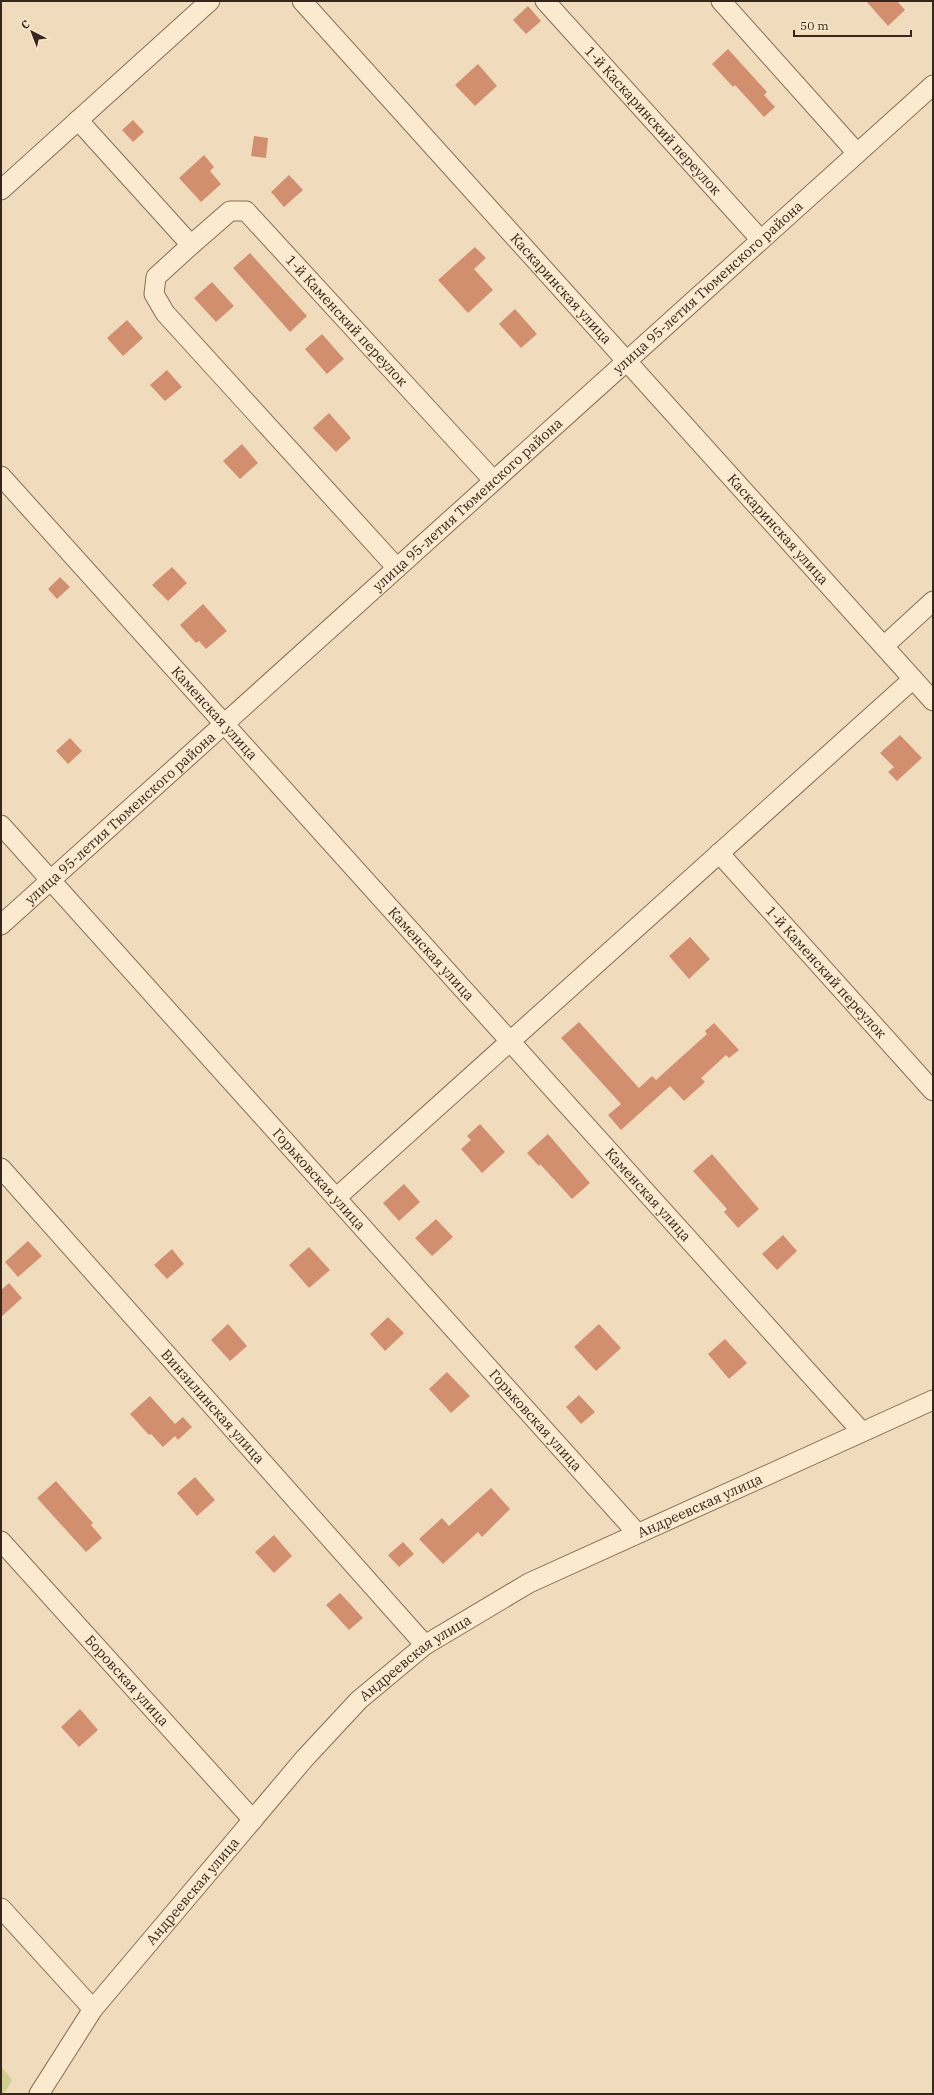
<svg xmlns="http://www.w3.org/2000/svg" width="934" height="2095" font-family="'IBM Plex Serif',serif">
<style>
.green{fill:#cecf91}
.building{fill:#d18f70}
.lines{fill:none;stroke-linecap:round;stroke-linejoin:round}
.minor-casing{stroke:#896b55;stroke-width:21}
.minor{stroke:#fbead0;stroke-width:19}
.labels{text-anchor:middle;stroke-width:3.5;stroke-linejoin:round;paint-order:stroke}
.street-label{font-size:14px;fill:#37261b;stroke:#f7e7cd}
</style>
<rect width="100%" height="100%" fill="#f0dcbd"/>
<path class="green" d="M1 2066 12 2080 4 2094H1Z"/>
<path class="building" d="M866 1H897L905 10 888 26Z
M528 6 541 21 526 34 513 20Z
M728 49 767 92 764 95 775 107 764 117 735 85 733 87 712 64Z
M478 64 497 86 475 106 455 85Z
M133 120 144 132 133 142 122 130Z
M254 136 268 138 266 158 251 156Z
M204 155 214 167 210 171 221 184 201 202 179 178Z
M289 175 303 190 284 207 271 192Z
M475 247 486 258 474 269 493 290 468 313 438 280Z
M250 253 307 316 290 332 233 268Z
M212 282 234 306 216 322 194 298Z
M515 309 537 334 521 348 499 324Z
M127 320 143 338 123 356 107 338Z
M322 334 344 359 327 374 305 349Z
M167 370 182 387 165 401 150 385Z
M329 413 351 438 336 452 313 428Z
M242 444 258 463 240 479 223 461Z
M172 567 187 583 168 601 152 585Z
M60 577 70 587 57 599 48 589Z
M203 604 227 631 206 649 199 641 196 643 180 625Z
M900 735 922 758 897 781 888 772 894 767 880 753Z
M70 738 82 751 68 764 56 751Z
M690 937 710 959 689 979 669 956Z
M579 1022 639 1088 652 1076 656 1080 707 1034 705 1031 714 1023 739 1050 729 1058 726 1055 701 1078 705 1082 684 1101 670 1086 621 1130 608 1115 621 1104 561 1038Z
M480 1124 505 1152 482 1173 461 1149 471 1140 467 1136Z
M548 1134 590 1183 572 1199 540 1164 539 1166 527 1153Z
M712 1154 759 1209 738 1228 724 1212 727 1209 693 1171Z
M404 1184 420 1202 399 1221 383 1203Z
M436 1219 453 1237 432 1256 415 1238Z
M783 1235 797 1251 777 1270 762 1254Z
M28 1241 42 1256 18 1277 5 1262Z
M309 1247 330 1270 309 1288 289 1265Z
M172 1249 184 1264 167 1279 154 1265Z
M9 1283 22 1298 1 1317V1290Z
M388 1317 404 1333 385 1351 370 1334Z
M228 1324 247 1346 230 1361 211 1340Z
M599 1324 621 1348 596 1371 574 1347Z
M725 1339 747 1363 729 1379 708 1354Z
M447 1372 470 1396 451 1413 429 1389Z
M579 1395 595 1412 581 1424 566 1407Z
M150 1396 175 1424 183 1417 192 1427 178 1440 175 1436 163 1447 151 1434 149 1435 130 1414Z
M195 1477 215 1500 197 1516 177 1493Z
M56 1481 93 1523 91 1525 102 1538 86 1552 37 1498Z
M491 1488 510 1509 482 1537 478 1532 443 1564 419 1539 442 1518 449 1526Z
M274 1535 292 1556 274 1573 255 1552Z
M403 1542 414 1554 399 1567 388 1555Z
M340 1593 363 1618 349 1630 326 1605Z
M80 1709 98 1730 79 1747 61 1727Z"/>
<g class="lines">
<g class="minor-casing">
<g id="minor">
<path id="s1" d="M302 1 933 701"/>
<path id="s2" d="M545 1 761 240"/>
<path d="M721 1 857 153"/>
<path id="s3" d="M78 120 191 245 230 211H246L493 480"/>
<path d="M1 190 210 1"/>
<path d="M191 245 156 277 154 294 165 313 397 568"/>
<path id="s4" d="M1 476 862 1432"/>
<path d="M884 646 933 601"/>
<path id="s5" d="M1 825 637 1533"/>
<path id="s6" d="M719 853 933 1091"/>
<path id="s7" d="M1 925C313 646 621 364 933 85"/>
<path id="s8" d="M1 1168 425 1645"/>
<path d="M336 1198 913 679"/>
<path id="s9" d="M1 1541 253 1820"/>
<path d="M1 1908 93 2009"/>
<path id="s10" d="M39 2094 93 2009 305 1758 359 1700 425 1645 529 1583 933 1400"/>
</g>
</g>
<use href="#minor" class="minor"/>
</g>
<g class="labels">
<g class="street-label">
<text dy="5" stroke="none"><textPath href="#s2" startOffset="161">1-й Каскаринский переулок</textPath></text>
<text dy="5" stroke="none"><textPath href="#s1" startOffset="387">Каскаринская улица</textPath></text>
<text dy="5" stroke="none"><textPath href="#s7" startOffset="952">улица 95-летия Тюменского района</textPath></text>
<text dy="5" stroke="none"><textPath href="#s3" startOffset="385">1-й Каменский переулок</textPath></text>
<text dy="5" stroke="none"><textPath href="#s7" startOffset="628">улица 95-летия Тюменского района</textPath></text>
<text dy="5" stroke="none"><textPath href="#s1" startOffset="711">Каскаринская улица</textPath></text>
<text dy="5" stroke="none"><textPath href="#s4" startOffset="319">Каменская улица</textPath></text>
<text dy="5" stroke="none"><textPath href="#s7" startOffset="160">улица 95-летия Тюменского района</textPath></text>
<text dy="5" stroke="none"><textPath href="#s4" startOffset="643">Каменская улица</textPath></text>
<text dy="5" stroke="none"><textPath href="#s6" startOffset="160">1-й Каменский переулок</textPath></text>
<text dy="5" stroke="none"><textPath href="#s5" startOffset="476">Горьковская улица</textPath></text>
<text dy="5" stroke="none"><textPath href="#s4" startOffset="967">Каменская улица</textPath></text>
<text dy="5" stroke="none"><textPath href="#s8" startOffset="319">Винзилинская улица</textPath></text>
<text dy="5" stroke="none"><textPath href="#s5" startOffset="800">Горьковская улица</textPath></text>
<text dy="5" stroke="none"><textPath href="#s10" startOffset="903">Андреевская улица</textPath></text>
<text dy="5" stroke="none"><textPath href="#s10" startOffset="579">Андреевская улица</textPath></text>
<text dy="5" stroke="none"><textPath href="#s9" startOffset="188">Боровская улица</textPath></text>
<text dy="5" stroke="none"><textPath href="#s10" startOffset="255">Андреевская улица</textPath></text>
</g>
</g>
<rect width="934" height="2095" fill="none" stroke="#37261b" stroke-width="4"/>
<g transform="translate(32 32) rotate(318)" stroke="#f7e7cd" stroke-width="3" paint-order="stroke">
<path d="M0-3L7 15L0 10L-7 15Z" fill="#37261b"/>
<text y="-6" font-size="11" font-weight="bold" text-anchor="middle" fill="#37261b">С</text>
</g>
<path d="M794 30v6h117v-6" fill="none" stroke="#37261b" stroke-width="2"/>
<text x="800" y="30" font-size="12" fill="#37261b" stroke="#f7e7cd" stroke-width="3" paint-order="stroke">50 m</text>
</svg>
